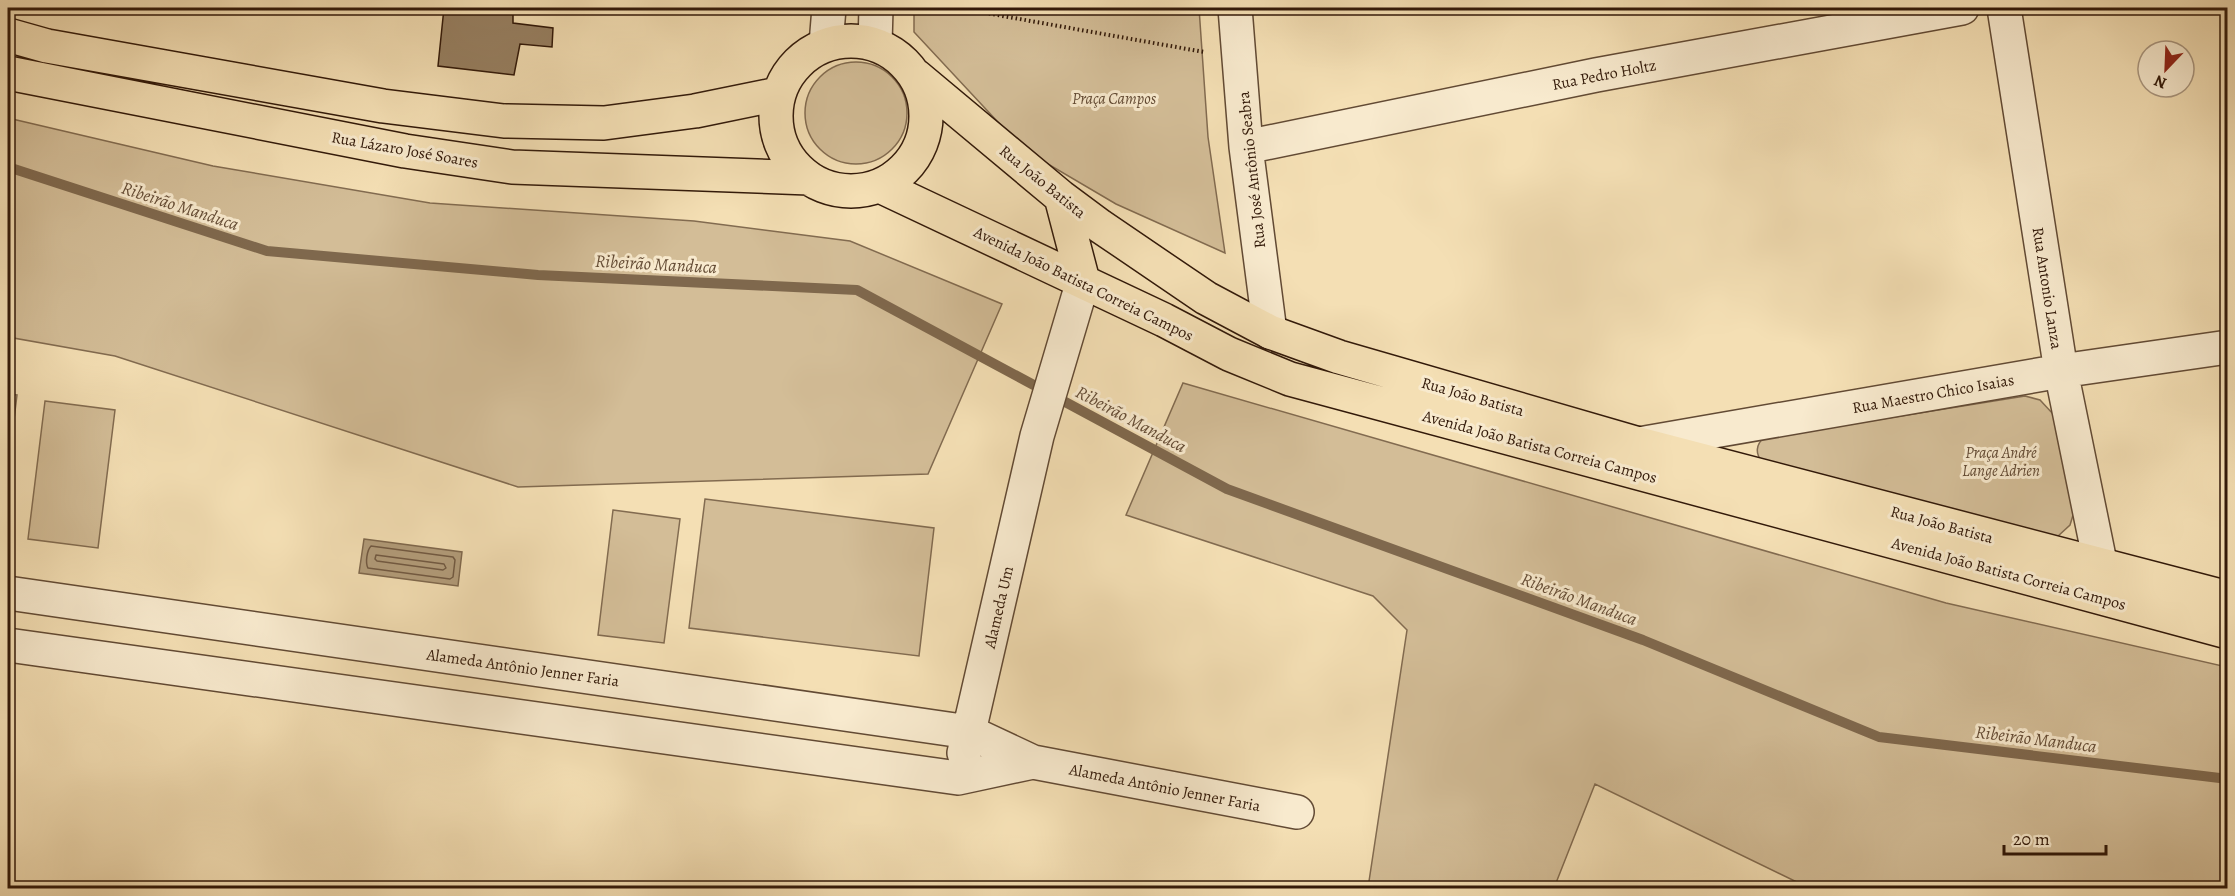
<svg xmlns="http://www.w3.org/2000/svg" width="2235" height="896" font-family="Alegreya,serif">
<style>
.green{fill:#d3bd97;stroke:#826b50;stroke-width:1.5}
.water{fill:#b29c7a;stroke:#7f684d;stroke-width:1.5}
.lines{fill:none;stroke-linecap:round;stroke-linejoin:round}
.shore{stroke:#725a42;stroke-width:1.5}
.stream{stroke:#7f684d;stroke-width:10}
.building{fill:#978062;stroke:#321909;stroke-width:1.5}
.minor-casing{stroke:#624a34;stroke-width:36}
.primary-casing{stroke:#321909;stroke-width:36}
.path{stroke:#321909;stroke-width:4;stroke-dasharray:1.5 3;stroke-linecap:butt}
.minor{stroke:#f8eace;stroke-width:33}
.primary{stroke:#f4dfb4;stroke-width:33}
.labels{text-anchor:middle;stroke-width:6;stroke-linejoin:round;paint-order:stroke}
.street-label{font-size:16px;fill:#321909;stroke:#f8eace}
.park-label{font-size:16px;font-style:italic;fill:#624a34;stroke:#f8eace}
.water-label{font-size:18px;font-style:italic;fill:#654d36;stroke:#f8eace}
</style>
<rect width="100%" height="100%" fill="#f4dfb4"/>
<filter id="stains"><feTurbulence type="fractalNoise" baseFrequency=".00333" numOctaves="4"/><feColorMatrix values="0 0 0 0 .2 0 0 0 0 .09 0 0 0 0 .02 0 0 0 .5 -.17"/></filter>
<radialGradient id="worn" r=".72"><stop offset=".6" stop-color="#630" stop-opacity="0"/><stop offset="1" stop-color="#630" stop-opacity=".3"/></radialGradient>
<path class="green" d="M914 8H1199L1208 137 1225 253 1116 204 1024 150 914 32Z
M805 113a51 51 0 1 1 102 0a51 51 0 1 1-102 0Z
M8 118 213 166 430 203 694 221 850 241 1002 304 928 474 518 487 115 356 8 337Z
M1183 383 1946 603 2227 667V888H1809L1595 784 1554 888H1368L1407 630 1373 596 1126 515Z
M8 394 17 395 8 468Z
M2025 396 2040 400 2054 415 2074 512 2070 525 2057 537 1762 461C1755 454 1756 444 1764 438Z
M45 401 115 410 98 548 28 539Z
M705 499 934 528 919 656 689 628Z
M613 510 680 519 664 643 598 635Z"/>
<path class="water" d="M364 539 462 552 458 586 359 573Z"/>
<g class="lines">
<path class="shore" d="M371 546 453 557 455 560 453 577 450 579 368 568C365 563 367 550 371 546Z
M376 555 444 564 446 568 443 570 377 561 375 559Z"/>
<path class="stream" d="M8 167 267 251 538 275 857 290 1227 489 1643 640 1879 737 2228 779"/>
</g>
<path class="building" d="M444 8 513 9V23L553 28 552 47 520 44 514 75 438 66Z"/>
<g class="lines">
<g class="minor-casing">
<path id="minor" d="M1235 8 1246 147 1270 332
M2004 8 2061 371 2101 567
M826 44 829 8
M875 44 876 8
M1246 147 1596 75 1962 8
M1639 444 2061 371 2228 347
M8 593 969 732 1033 762 1297 812
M8 645 958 778 1033 762
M964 753 1037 436 1083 281"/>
</g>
<g class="primary-casing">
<path id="primary" d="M8 35 47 46 383 106 504 121 604 123 695 111 778 94
M776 116a75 75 0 1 1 150 0a75 75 0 1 1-150 0Z
M8 73 405 151 512 167 809 178
M916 76 1061 197 1100 226 1206 298 1270 332 1339 357 1639 444 2228 598
M880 186 1164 320 1229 354 1290 379 2228 632
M1061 197 1083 281"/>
</g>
<path class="path" d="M958 8 1204 52"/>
<use href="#minor" class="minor"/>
<use href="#primary" class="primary"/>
</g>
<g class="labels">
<g class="street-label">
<text transform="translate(1604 74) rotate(-11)" y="6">Rua Pedro Holtz</text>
<text transform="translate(405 149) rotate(10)" y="6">Rua Lázaro José Soares</text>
<text transform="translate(1251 170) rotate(-96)" y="6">Rua José Antônio Seabra</text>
<text transform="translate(1043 181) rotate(39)" y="6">Rua João Batista</text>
<text transform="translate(1084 283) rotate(26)" y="6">Avenida João Batista Correia Campos</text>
<text transform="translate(2048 288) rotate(81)" y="6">Rua Antonio Lanza</text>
<text transform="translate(1933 393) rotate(-10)" y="6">Rua Maestro Chico Isaias</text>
<text transform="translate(1473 396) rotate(16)" y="6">Rua João Batista</text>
<text transform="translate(1540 446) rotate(15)" y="6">Avenida João Batista Correia Campos</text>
<text transform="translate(1942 524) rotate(15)" y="6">Rua João Batista</text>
<text transform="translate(2009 573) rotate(15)" y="6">Avenida João Batista Correia Campos</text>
<text transform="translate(998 607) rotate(-77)" y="6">Alameda Um</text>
<text transform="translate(523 667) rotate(8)" y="6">Alameda Antônio Jenner Faria</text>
<text transform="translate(1165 787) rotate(11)" y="6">Alameda Antônio Jenner Faria</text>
</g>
<g class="park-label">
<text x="1114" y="104">Praça Campos</text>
<text x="2001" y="458">Praça André<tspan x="2001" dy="18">Lange Adrien</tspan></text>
</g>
<g class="water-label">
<text transform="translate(180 206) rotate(18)" y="6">Ribeirão Manduca</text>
<text transform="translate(656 264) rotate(3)" y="6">Ribeirão Manduca</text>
<text transform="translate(1131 419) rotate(28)" y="6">Ribeirão Manduca</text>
<text transform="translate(1579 599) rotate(20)" y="6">Ribeirão Manduca</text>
<text transform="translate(2036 739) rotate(7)" y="6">Ribeirão Manduca</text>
</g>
</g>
<rect width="2235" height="896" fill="none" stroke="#f4dfb4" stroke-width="30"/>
<rect x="9" y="9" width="2217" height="878" fill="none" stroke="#321909" stroke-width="3"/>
<rect x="15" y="15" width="2205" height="866" fill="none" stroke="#321909" stroke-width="1.5"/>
<g transform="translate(2166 69) rotate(203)"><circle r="28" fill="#f8eace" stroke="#a9967f" stroke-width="1.5"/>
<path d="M0-4.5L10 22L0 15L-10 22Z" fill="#8f2418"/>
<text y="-9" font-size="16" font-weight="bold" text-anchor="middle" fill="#321909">N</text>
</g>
<path d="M2004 845v9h102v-9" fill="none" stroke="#321909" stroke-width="3"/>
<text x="2013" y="845" font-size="18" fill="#321909" stroke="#f8eace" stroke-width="4.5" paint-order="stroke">20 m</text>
<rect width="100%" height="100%" filter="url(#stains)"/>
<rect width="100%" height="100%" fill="url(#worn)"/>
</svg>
